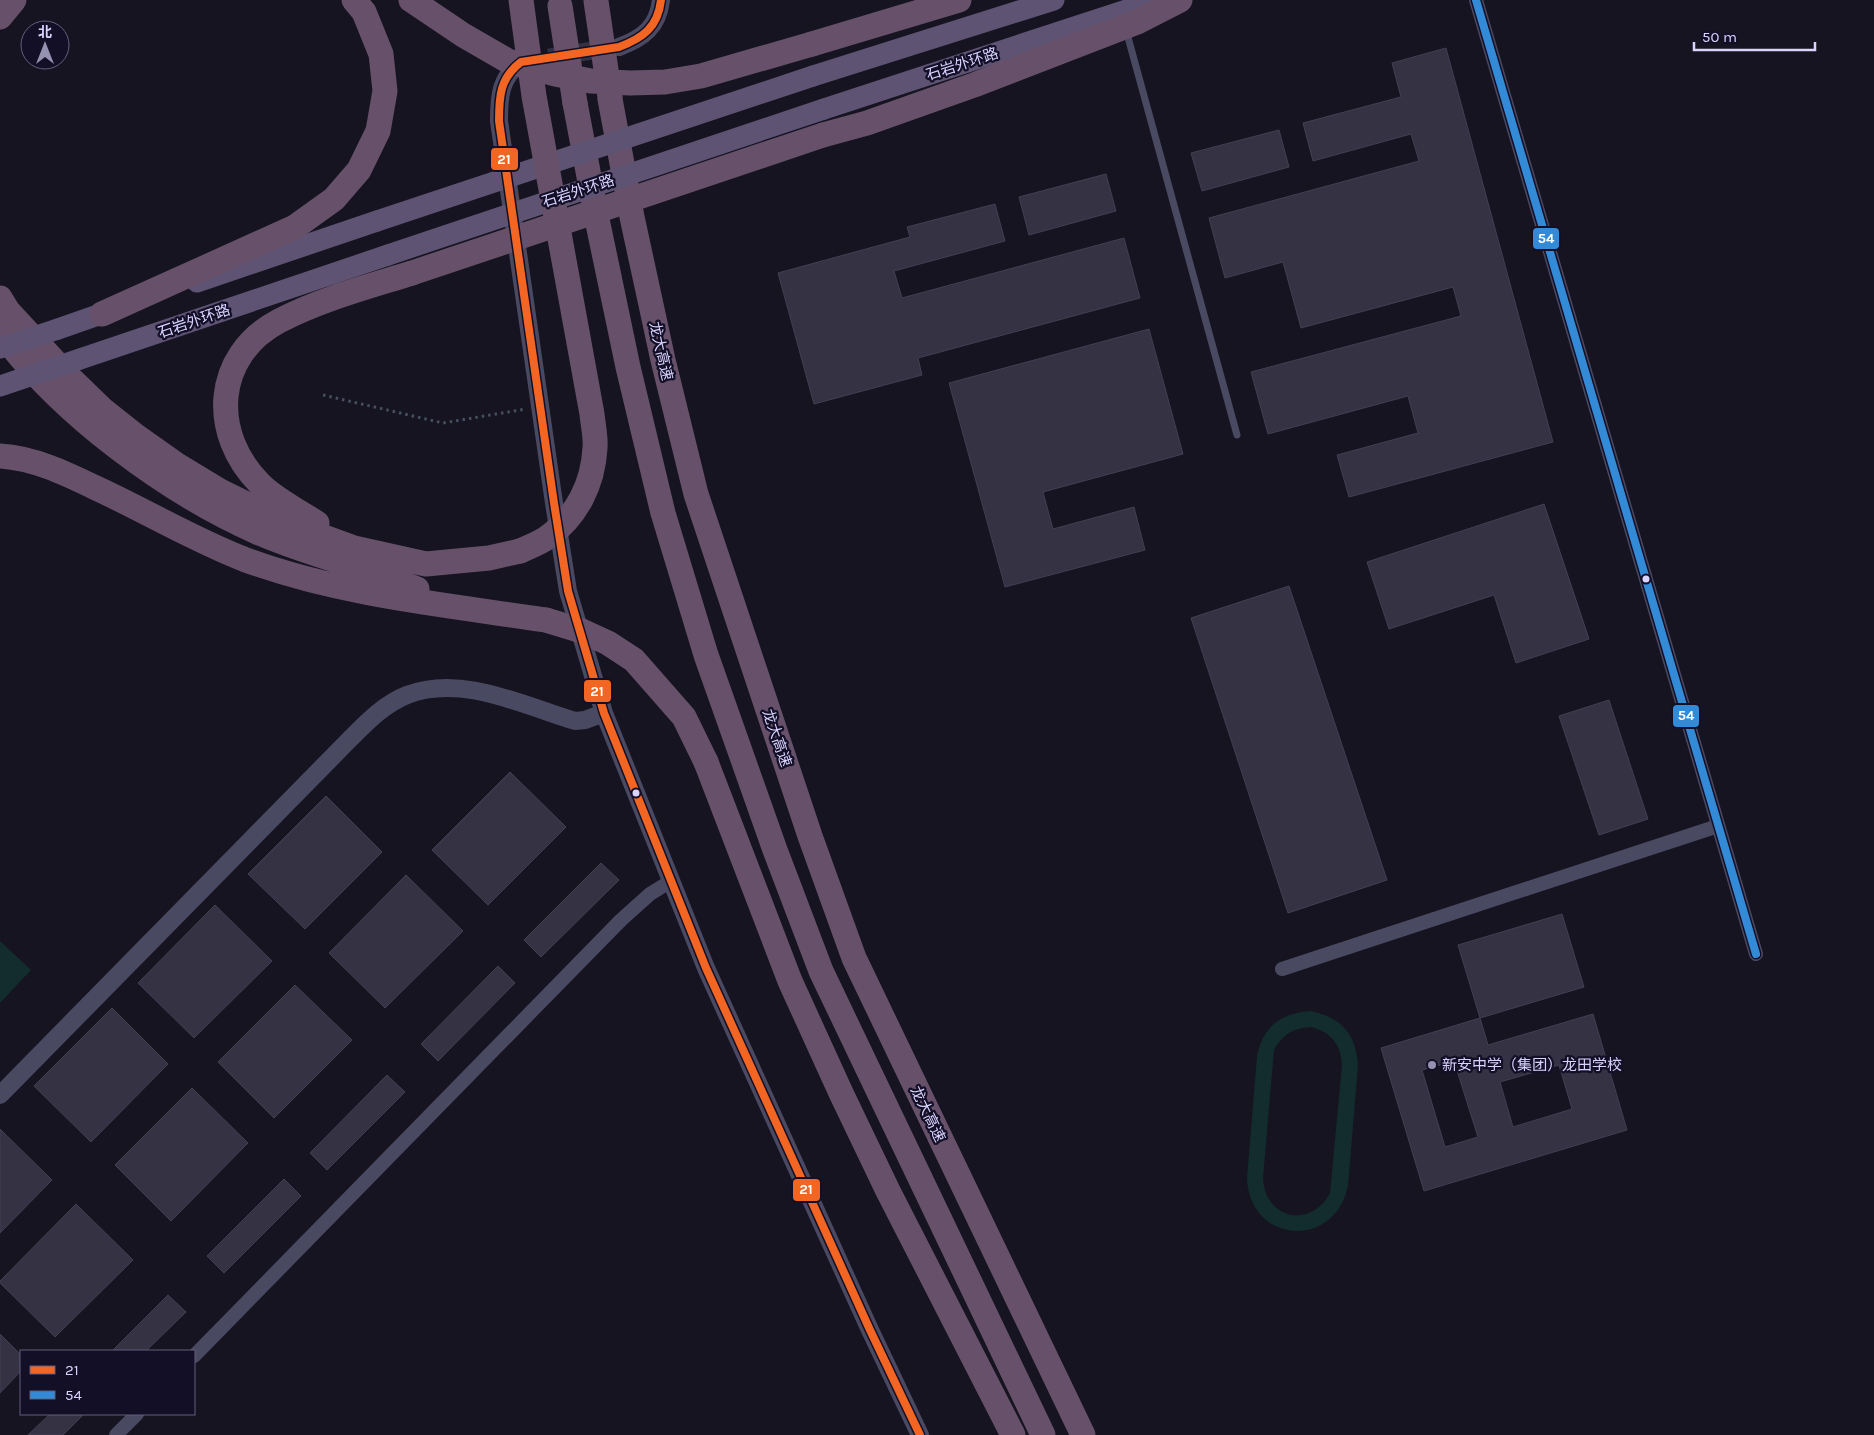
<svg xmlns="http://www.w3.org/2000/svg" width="1874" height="1435" font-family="Karla,'Noto Sans SC',sans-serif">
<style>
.green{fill:#132c2d;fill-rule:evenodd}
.building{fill:#343243;stroke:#433f54;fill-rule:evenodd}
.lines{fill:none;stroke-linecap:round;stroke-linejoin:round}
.tertiary-tunnel{stroke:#333142;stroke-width:18;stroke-dasharray:18 9;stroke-linecap:butt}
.path{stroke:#44505f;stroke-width:3;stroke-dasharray:2.5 4;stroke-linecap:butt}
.service{stroke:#4a4962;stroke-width:7}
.minor{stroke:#4a4962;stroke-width:14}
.tertiary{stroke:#4a4962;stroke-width:18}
.primary{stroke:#5e5373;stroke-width:21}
.motorway{stroke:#67516a;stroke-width:25}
.primary-bridge{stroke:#5e5373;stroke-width:21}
.motorway-bridge{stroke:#67516a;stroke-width:25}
.bus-1-casing{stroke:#130f26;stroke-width:11}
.bus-2-casing{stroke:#130f26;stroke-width:11}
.bus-1{stroke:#f26522;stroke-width:8}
.bus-2{stroke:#338bd7;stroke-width:8}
.bus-dot{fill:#d9d4ff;stroke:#130f26;stroke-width:2}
.poi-dot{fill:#9591b1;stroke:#130f26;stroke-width:2}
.labels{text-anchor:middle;stroke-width:4.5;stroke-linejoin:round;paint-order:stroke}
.street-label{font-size:15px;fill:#d9d4ff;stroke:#130f26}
.poi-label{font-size:15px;fill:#d9d4ff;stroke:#130f26;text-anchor:start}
.line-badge{stroke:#130f26;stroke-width:2}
.badge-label{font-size:14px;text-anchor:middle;font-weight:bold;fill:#fff}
</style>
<rect width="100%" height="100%" fill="#161421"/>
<path class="green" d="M0 941 31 970 0 1003Z
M1311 1011C1342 1018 1356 1034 1358 1065L1348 1186C1334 1251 1249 1243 1247 1178L1257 1056C1263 1026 1281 1013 1311 1011ZM1310 1027C1330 1031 1341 1044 1342 1065L1330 1193C1311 1229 1265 1220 1263 1178L1274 1050C1282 1035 1293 1028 1310 1027Z"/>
<path class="building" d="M1446 48 1553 442 1349 497 1337 455 1418 433 1408 396 1268 434 1251 372 1461 316 1453 287 1301 328 1283 262 1225 278 1209 218 1419 161 1411 134 1313 161 1303 123 1401 97 1392 63Z
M1279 130 1289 167 1202 191 1191 153Z
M1106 174 1116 211 1029 235 1019 197Z
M995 204 1005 241 894 271 902 298 1124 238 1140 298 918 358 922 375 814 404 778 273 910 237 907 227Z
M1149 329 1183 454 1043 492 1053 529 1134 507 1145 550 1005 587 949 383Z
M1544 504 1589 639 1516 663 1494 595 1389 629 1367 562Z
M1289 586 1387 880 1288 913 1191 618Z
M1609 700 1648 819 1599 835 1559 716Z
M510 772 566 827 488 905 432 850Z
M326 796 382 852 305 929 248 874Z
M601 863 619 880 541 957 524 940Z
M406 875 463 931 385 1008 329 953Z
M215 905 272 961 194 1038 138 983Z
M1562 914 1584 987 1480 1018 1458 945Z
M498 966 515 983 438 1061 421 1044Z
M295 985 352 1040 274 1118 218 1062Z
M112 1008 168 1064 91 1142 34 1086Z
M1593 1014 1627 1130 1424 1191 1381 1048 1480 1018 1488 1045ZM1454 1061 1478 1137 1445 1147 1422 1070ZM1559 1065 1572 1109 1513 1127 1500 1082Z
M387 1075 405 1092 327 1170 310 1153Z
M192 1088 248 1143 171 1221 115 1165Z
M0 1129 52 1180 0 1233Z
M284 1179 301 1196 224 1273 207 1256Z
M76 1204 133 1260 55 1337 0 1283V1281Z
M168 1295 186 1312 146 1351H112Z
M0 1334 21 1355V1371L0 1393Z
M50 1414H84L63 1435H28Z"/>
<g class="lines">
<path class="tertiary-tunnel" d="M522 62 614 47"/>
<path class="path" d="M323 395 443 423 526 409"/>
<path class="service" d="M1126 30 1237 435"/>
<path class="minor" d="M1476 0 1756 954
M1282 969 1718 826
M194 1356 621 920 650 894 671 881
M116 1435 137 1414"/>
<path class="tertiary" d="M619 47C643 38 658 27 661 0
M521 62C500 78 499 96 499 121L554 503 568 591 604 713 706 968 870 1330 920 1435
M0 1095 349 740C366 723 384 704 407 695 461 674 522 705 575 721L585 720 604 713"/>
<path class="primary" d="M813 76 1054 0
M824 109 1157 0
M197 282 377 221
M58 329 118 308
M80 359 388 255"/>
<path class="motorway" d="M0 17 14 0
M812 44 959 0
M610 99 632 217 663 360 696 494 810 836 854 958 1083 1435
M575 103 598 224 628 367 663 513 706 655 775 850 821 971 1043 1435
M823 135 867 123 974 85 1137 22 1180 0
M0 298 8 311 69 377 102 409 136 436 177 465 220 491 271 516 313 533 354 548 426 564 489 558 520 551
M102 314 295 227 334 199 359 170 378 131 385 91 381 54 364 12 354 0
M0 331C60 413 165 491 257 532 291 547 325 557 360 568 379 574 398 582 417 589
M0 456C34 458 65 473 96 488 146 511 194 540 246 560 341 595 446 605 546 620
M317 523C301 513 272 497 260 484 210 434 213 356 279 321 321 299 367 287 412 273
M706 762 790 981 841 1093 888 1191 1013 1435"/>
<path class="primary-bridge" d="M377 221 813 76
M388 255 824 109
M0 348 58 329
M0 386 80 359"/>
<path class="motorway-bridge" d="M411 0 463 35 508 61 555 74 591 81 630 83 665 82 701 76 812 44
M596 1 610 97
M560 6 575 103
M412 273 823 135
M520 551C529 547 540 543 548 537 577 516 593 484 595 448 596 437 593 425 592 414L534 96 521 0
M546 620 582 631 608 643 634 660 684 717 706 762"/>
<g class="bus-1-casing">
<path id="bus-1" d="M661 0C658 27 643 38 619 47L521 62C500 78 499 96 499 121L554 503 568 591 604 713 706 968 870 1330 920 1435"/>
</g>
<g class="bus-2-casing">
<path id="bus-2" d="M1476 0 1756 954"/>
</g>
<use href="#bus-1" class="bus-1"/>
<use href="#bus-2" class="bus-2"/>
</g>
<g class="bus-dot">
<circle cx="1646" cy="579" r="4.5"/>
<circle cx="636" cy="793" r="4.5"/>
</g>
<circle class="poi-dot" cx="1432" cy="1065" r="5"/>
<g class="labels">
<g class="street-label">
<text transform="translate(962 64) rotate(-18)" y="5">石岩外环路</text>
<text transform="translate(578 191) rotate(-18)" y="5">石岩外环路</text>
<text transform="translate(194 321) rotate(-19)" y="5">石岩外环路</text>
<text transform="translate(661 351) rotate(77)" y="5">龙大高速</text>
<text transform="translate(777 738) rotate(71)" y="5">龙大高速</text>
<text transform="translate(928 1114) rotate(64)" y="5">龙大高速</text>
</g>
<g class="poi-label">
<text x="1442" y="1070">新安中学（集团）龙田学校</text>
</g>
</g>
<g class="line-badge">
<rect x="490" y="147" width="29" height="24" rx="5" fill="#f26522"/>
<rect x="1532" y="227" width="28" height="23" rx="5" fill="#338bd7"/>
<rect x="583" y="679" width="29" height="24" rx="5" fill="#f26522"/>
<rect x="1672" y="704" width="28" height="24" rx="5" fill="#338bd7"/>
<rect x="792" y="1178" width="29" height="24" rx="5" fill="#f26522"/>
</g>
<g class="badge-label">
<text x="504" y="164">21</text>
<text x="1546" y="243">54</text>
<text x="597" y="696">21</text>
<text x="1686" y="720">54</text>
<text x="806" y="1194">21</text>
</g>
<rect x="20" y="1350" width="175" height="65" fill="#130f26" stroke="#625e7d"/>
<rect x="30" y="1366" width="25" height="8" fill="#f26522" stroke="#625e7d"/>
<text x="65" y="1375" font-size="15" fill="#d9d4ff">21</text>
<rect x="30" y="1391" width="25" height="8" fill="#338bd7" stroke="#625e7d"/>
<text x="65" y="1400" font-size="15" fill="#d9d4ff">54</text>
<g transform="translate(45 45)"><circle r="24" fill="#130f26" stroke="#625e7d"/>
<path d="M0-4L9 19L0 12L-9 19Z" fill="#9591b1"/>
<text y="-8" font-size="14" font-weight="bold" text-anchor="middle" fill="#d9d4ff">北</text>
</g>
<path d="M1694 42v8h121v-8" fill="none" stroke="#d9d4ff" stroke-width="2.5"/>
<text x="1702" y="42" font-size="15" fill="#d9d4ff" stroke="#130f26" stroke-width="4" paint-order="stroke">50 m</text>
</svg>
